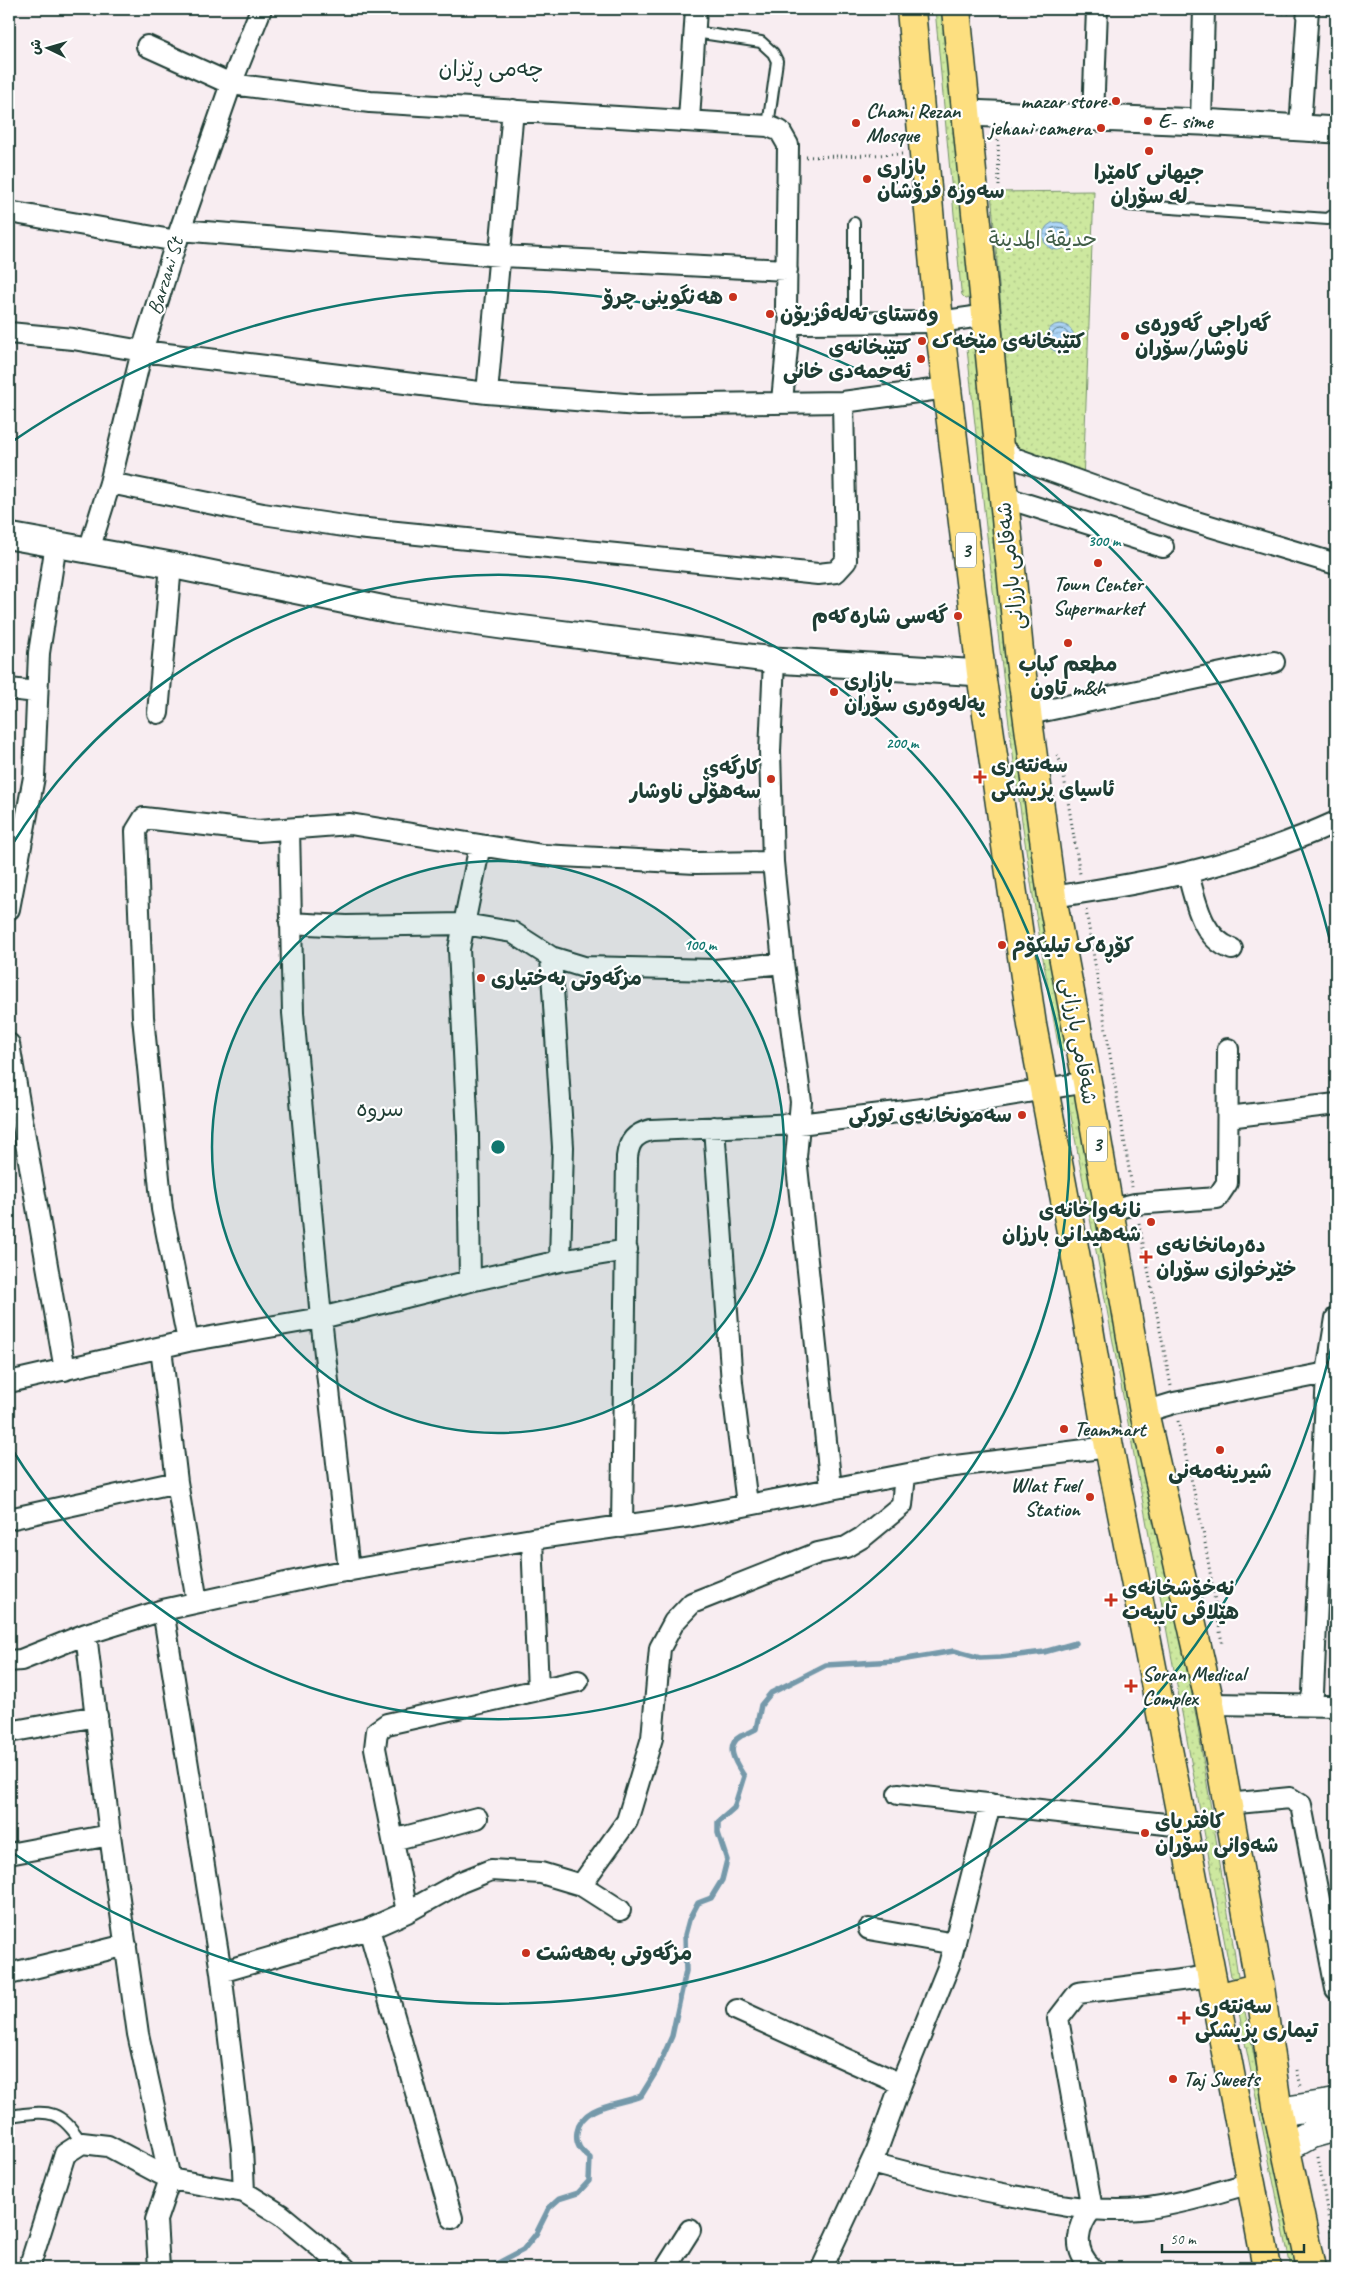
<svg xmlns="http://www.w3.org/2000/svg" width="1345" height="2277" font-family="Caveat,'Playpen Sans Arabic',sans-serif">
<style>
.park{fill:url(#park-dots);stroke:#76926a}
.water{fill:url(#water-rules);stroke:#7599aa}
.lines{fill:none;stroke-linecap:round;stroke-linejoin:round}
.shore{stroke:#587a82;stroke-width:1}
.stream{stroke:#7599aa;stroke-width:5.5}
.service-casing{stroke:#1f3d34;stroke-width:14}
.minor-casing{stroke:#1f3d34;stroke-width:24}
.tertiary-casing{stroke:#1f3d34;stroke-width:29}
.secondary-casing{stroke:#1f3d34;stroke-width:31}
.trunk-casing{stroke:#1f3d34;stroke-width:31}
.path{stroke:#1f3d34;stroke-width:3;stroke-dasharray:1 4;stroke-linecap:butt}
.service{stroke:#fff;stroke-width:10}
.minor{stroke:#fff;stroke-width:20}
.tertiary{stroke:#fff;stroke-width:25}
.secondary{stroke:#fff;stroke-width:28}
.trunk{stroke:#fddf80;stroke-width:28}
.ring{fill:none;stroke:#0f766e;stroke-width:2.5}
.poi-dot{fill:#c8321e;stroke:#fff;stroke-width:2}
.labels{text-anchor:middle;stroke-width:4.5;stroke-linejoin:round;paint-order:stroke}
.shield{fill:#fff;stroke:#627771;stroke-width:1}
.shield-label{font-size:20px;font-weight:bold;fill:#1f3d34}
.poi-label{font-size:21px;font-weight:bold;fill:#1f3d34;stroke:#fff;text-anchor:start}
.park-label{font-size:21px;fill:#425f49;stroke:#fff}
.street-label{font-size:21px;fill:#1f3d34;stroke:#fff}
.neighbourhood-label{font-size:22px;fill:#1f3d34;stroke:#fff}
.centre{fill:#0f766e;stroke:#fff;stroke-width:2.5}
.ring-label{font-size:15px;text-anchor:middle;font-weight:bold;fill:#0f766e;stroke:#fff;stroke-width:4.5;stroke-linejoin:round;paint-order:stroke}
</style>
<defs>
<pattern id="park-dots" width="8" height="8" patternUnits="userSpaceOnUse" patternTransform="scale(1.25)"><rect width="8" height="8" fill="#cde89f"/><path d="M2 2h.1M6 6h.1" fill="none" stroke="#b0c88a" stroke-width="1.8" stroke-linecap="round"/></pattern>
<pattern id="water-rules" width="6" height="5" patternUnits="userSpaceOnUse" patternTransform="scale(1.25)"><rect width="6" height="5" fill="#aed6f8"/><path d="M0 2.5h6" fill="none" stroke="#95b9d5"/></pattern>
</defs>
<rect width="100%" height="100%" fill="#f8edf1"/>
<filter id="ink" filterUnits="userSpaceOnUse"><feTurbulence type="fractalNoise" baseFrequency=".02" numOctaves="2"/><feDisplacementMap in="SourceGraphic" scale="10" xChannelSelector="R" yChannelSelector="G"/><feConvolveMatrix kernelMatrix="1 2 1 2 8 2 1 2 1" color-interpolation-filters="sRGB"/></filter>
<g filter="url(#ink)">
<path class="park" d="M935 9H946L971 298 966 299 962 295 961 290Z
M1094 191 1083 482 1014 458 991 192Z
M970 334 976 339 1069 1046 1064 1052 1059 1049C1015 814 991 576 966 339Z
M1075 1092 1196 1716 1235 1956 1238 1976 1235 1979 1231 1976 1067 1095Z
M1240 2009 1245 2012 1298 2268H1291L1239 2013Z"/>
<path class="water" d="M1043 236a14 14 0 1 1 28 0a14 14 0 1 1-28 0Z
M1046 338a14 14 0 1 1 28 0a14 14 0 1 1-28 0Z"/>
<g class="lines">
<path class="shore" d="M1048 236a9 9 0 1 1 18 0a9 9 0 1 1-18 0Z
M1051 338a9 9 0 1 1 18 0a9 9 0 1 1-18 0Z"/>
<path class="stream" d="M489 2268 523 2250 536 2234 549 2208 559 2199 578 2193 589 2181 590 2158C581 2151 575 2145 577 2132 582 2104 619 2105 641 2096L657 2070 672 2036 686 1971 685 1935 689 1920 698 1903 711 1898 722 1880 727 1860 718 1833V1822L734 1808 744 1776C737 1765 723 1746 741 1736 746 1734 751 1732 756 1729L761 1705 771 1693 826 1665 895 1661 954 1651 980 1658 1001 1657 1044 1652 1076 1643"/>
<g class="service-casing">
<path id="service" d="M695 32 761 42 773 53 777 61 768 126
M1128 205 1328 219 1336 213
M854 223V323
M9 2116C49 2111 58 2107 82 2143"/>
</g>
<g class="minor-casing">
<path id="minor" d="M147 46 231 84 370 102 768 126 780 131 788 145 786 308 790 317 799 323 939 322 988 315
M1093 117 1097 9
M689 120 696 9
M1201 122 1204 9
M1300 128 1308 9
M9 212 177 241
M180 230 501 256 787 270
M9 333 73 339 142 351 487 393 638 405 843 402 947 388
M487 393 513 110
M782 401 790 317
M998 444 1014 458 1173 515 1336 564
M110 483 263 514 357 528 818 574 836 572 846 561 843 402
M1003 494 1016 501 1163 547
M89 550 110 483 142 351 180 230 231 84 261 9
M774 660 770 751 773 862 783 963 801 1102 796 1157 831 1488
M9 689 37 692
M158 713 171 565
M1029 714 1274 662
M289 829 293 1013 321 1318 349 1571
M1188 874C1196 903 1202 938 1232 949
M1052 897C1155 882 1241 865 1336 822
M9 909 34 777 39 653 56 544
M290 923 346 926 464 924 512 932 551 957 584 967 715 970 783 963
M551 957 563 1147 560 1261
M9 1044 65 1370
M1228 1117 1336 1104
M714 1127 732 1383 747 1504
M1109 1210 1135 1204 1217 1198 1227 1183 1228 1049
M470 1281 468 1135 459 949 480 845
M188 1341 162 1209 143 1017 136 831 144 818 258 831 350 824 542 855 696 863 773 862
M161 1348 177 1482 197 1602
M9 1382 188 1341 321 1318 470 1281 560 1261 627 1250
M1144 1412 1174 1403 1327 1373H1336
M9 1519 177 1482
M622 1527 627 1157C629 1141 635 1134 651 1130L799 1124 931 1108 1087 1082
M532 1539 538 1690
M163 1610 221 1972 242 2148 244 2192
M86 1634 110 1835 138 2034 170 2179 156 2220 159 2268
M9 1661 21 1660 86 1634 163 1610 322 1575 532 1539 692 1516 939 1468 1109 1447
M1210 1704 1336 1706
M1310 1705 1313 1693 1327 1373 1336 1318
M9 1732 97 1716
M898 1794 1183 1826
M1227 1804 1290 1798 1301 1805 1336 1989
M393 1840 477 1818
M9 1854 110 1835
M581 1885 627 1821 652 1738 660 1648 674 1622 692 1603 818 1553 846 1547 863 1537 902 1505 905 1475
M407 1912 375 1748 377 1731 387 1724 578 1681
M369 1929 452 2218
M869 1929 955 1944
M221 1972 369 1929 407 1912 461 1882 491 1870 541 1873 581 1885 620 1910
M9 1974 126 1945
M737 2010 901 2084
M871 2163C920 2176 969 2188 1019 2197 1058 2205 1100 2213 1140 2209 1177 2205 1215 2193 1251 2183
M29 2268 65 2154 82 2143 108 2146 170 2179 244 2192 281 2215 345 2268
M666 2268 690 2230
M822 2268 877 2150 901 2084 949 1965 990 1804
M1092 2268C1072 2250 1077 2227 1092 2209L1058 2019 1078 1993 1212 1976"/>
</g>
<g class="tertiary-casing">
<path id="tertiary" d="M967 113 1201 122 1336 130
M9 536 171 565 395 611 502 626 774 660 981 673"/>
</g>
<g class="secondary-casing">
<path id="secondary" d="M1278 2112 1336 2103
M1286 2148 1311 2134 1336 2127"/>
</g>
<g class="trunk-casing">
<path id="trunk" d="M911 9 939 322 981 673 1032 1025 1086 1311 1109 1447 1183 1826 1267 2268
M956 9 1020 661 1052 897 1087 1082 1144 1412 1210 1704 1260 1987 1278 2112 1311 2268
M1216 1998 1260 1987"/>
</g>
<path class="path" d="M1223 10 1289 13
M1326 14 1336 15
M998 135 999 188
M806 157 903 154
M1057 755 1062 765 1080 874
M1086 910 1132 1187
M1139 1223 1171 1386
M1178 1421 1203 1531 1222 1643
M1297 2070 1301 2086
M1318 2157 1336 2262"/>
<use href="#service" class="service"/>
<use href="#minor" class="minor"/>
<use href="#tertiary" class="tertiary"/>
<use href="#secondary" class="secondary"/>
<use href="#trunk" class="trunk"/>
</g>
</g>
<circle cx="498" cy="1147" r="286" fill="#0f766e" fill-opacity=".12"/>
<g class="ring">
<circle cx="498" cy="1147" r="286"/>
<path d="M10 848A572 572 0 1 1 10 1446"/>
<path d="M1335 1332A857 857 0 0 1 13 1853M13 441A857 857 0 0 1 1335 962"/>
</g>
<g class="poi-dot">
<circle cx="1116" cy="101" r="5"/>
<circle cx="1148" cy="121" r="5"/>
<circle cx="856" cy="123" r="5"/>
<circle cx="1101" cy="128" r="5"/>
<circle cx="1149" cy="151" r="5"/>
<circle cx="867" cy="179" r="5"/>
<circle cx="733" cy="297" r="5"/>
<circle cx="770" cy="314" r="5"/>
<circle cx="1125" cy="336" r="5"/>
<circle cx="922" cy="341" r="5"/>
<circle cx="921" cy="359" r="5"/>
<circle cx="1098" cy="563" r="5"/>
<circle cx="958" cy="616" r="5"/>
<circle cx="1068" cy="643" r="5"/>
<circle cx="834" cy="692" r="5"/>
<path d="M977.5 769.5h5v5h5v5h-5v5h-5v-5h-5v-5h5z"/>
<circle cx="771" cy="779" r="5"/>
<circle cx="1002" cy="945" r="5"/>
<circle cx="481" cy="978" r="5"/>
<circle cx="1022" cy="1115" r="5"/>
<circle cx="1151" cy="1222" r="5"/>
<path d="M1143.5 1249.5h5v5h5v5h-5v5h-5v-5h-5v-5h5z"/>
<circle cx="1064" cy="1429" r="5"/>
<circle cx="1220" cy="1450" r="5"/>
<circle cx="1090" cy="1497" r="5"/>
<path d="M1108.5 1592.5h5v5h5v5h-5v5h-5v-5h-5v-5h5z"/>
<path d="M1128.5 1678.5h5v5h5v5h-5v5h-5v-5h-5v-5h5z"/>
<circle cx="1145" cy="1833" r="5"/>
<circle cx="526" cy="1953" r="5"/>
<path d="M1181.5 2010.5h5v5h5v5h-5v5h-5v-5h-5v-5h5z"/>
<circle cx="1173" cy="2079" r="5"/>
</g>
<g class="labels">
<g class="shield">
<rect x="956" y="532.5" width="20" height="35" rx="4"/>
<rect x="1087" y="1126.5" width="20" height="35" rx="4"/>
</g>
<g class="shield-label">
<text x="966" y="557">3</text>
<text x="1097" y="1151">3</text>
</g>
<g class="poi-label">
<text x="1106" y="108" text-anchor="end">mazar store</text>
<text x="866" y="118">Chami Rezan<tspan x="866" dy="24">Mosque</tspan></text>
<text x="1158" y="128">E- sime</text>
<text x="1091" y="135" text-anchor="end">jehani camera</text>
<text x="877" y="174">بازاڕی<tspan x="877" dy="24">سەوزە فرۆشان</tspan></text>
<text x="1149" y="179" text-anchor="middle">جیهانی كامێرا<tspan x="1149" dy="24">له‌ سۆران</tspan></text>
<text x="723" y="304" text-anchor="end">هەنگوینی چرۆ</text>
<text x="780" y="321">وەستای تەلەڤزیۆن</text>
<text x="1135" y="331">گەراجی گەورەی<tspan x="1135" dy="24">ناوشار/سۆران</tspan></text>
<text x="932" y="348">کتێبخانەی مێخەک</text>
<text x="911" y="354" text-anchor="end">کتێبخانەی<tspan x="911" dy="24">ئەحمەدی خانی</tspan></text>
<text x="1098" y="591" text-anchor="middle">Town Center<tspan x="1098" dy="24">Supermarket</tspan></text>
<text x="948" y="623" text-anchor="end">گەسی شارەکەم</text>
<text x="1068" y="671" text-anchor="middle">مطعم كباب<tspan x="1068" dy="24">تاون m&amp;h</tspan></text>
<text x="844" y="687">بازاڕی<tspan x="844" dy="24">پەلەوەری سۆران</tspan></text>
<text x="991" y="772">سەنتەری<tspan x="991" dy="24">ئاسیای پزیشکی</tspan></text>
<text x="761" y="774" text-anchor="end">کارگەی<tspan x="761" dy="24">سەهۆڵی ناوشار</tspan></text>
<text x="1012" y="952">کۆڕەک تیلیکۆم</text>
<text x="491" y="985">مزگەوتی بەختیاری</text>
<text x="1012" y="1122" text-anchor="end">سەمونخانەی تورکی</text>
<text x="1141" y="1217" text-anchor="end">نانەواخانەی<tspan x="1141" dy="24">شەهیدانی بارزان</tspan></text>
<text x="1156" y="1252">دەرمانخانەی<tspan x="1156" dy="24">خێرخوازی سۆران</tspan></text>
<text x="1074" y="1436">Teammart</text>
<text x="1220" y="1478" text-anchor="middle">شیرینەمەنی</text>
<text x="1080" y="1492" text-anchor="end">Wlat Fuel<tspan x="1080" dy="24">Station</tspan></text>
<text x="1122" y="1595">نەخۆشخانەی<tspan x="1122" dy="24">هێلاڤی تایبەت</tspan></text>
<text x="1142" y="1681">Soran Medical<tspan x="1142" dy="24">Complex</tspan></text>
<text x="1155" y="1828">کافتریای<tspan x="1155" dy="24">شەوانی سۆران</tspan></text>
<text x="536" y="1960">مزگەوتی بەهەشت</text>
<text x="1195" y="2013">سەنتەری<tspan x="1195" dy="24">تیماری پزیشکی</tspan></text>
<text x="1183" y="2086">Taj Sweets</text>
</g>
<g class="park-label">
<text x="1043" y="246">حديقة المدينة</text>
</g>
<g class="street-label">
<text transform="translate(165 276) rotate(-73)" y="7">Barzani St</text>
<text transform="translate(1010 566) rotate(-96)" y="7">شەقامی بارزانی</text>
<text transform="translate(1079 1041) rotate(80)" y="7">شەقامی بارزانی</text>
</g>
<g class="neighbourhood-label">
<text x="491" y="76">چەمی ڕێزان</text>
<text x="380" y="1116">سروە</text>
</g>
</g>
<circle cx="498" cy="1147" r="8" class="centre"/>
<g class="ring-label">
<text x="1104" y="546">300 m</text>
<text x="902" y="748">200 m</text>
<text x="700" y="950">100 m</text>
</g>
<rect width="1345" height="2277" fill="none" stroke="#fff" stroke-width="30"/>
<rect x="15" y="15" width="1315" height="2247" fill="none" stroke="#1f3d34" stroke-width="2" filter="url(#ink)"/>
<g transform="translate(48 48) rotate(275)" stroke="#ffffff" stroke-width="4" paint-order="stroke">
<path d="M0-4L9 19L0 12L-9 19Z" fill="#1f3d34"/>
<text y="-8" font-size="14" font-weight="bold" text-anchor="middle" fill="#1f3d34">ش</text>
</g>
<path d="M1162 2244v8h142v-8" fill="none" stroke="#1f3d34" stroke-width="2.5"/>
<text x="1170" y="2244" font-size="15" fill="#1f3d34" stroke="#ffffff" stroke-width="4" paint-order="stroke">50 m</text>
</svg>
